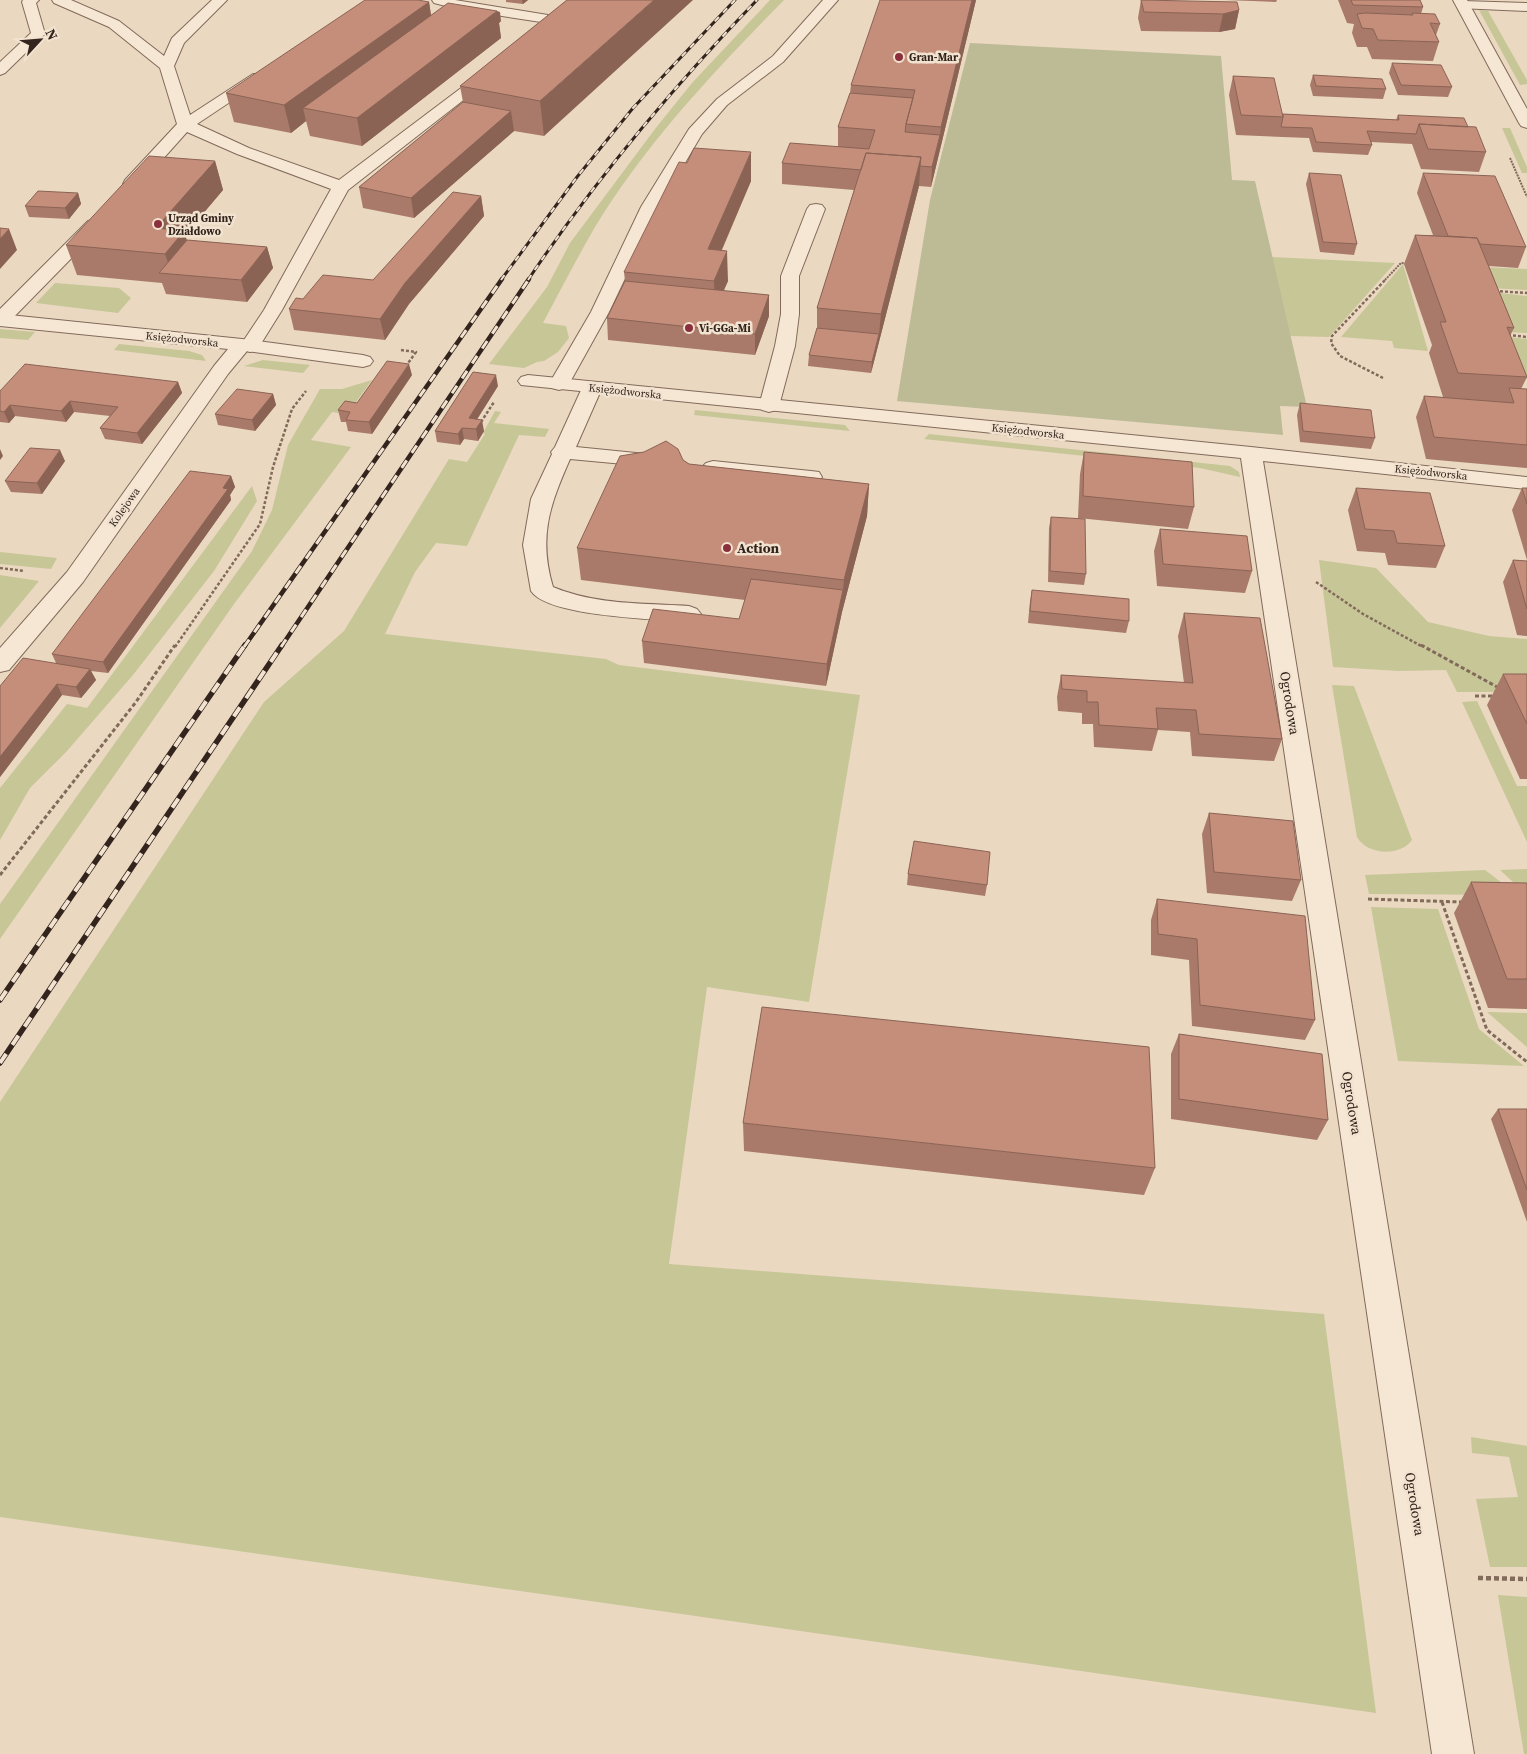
<svg xmlns="http://www.w3.org/2000/svg" width="1527" height="1754" font-family="'Source Serif 4',serif">
<style>
.green{fill:#c7c697}
.cemetery{fill:#bcbb95}
.lines{fill:none;stroke-linecap:round;stroke-linejoin:round}
.lane-casing{stroke:#826a5a;stroke-width:2}
.street-casing{stroke:#826a5a;stroke-width:2}
.path-far3{stroke:#826a5a;stroke-width:2;stroke-dasharray:2 1;stroke-linecap:butt}
.path-far2{stroke:#826a5a;stroke-width:2.5;stroke-dasharray:3 2;stroke-linecap:butt}
.path-far1{stroke:#826a5a;stroke-width:3;stroke-dasharray:4 2.5;stroke-linecap:butt}
.path{stroke:#826a5a;stroke-width:4.5;stroke-dasharray:5 3;stroke-linecap:butt}
.lane{fill:#f6e7d4;fill-rule:evenodd}
.street{fill:#f6e7d4;fill-rule:evenodd}
.rail-far2-casing{stroke:#33251d;stroke-width:3}
.rail-far1-casing{stroke:#33251d;stroke-width:4.5}
.rail-casing{stroke:#33251d;stroke-width:5.5}
.rail-far2{stroke:#f2e3d0;stroke-width:2;stroke-dasharray:6;stroke-linecap:butt}
.rail-far1{stroke:#f2e3d0;stroke-width:3;stroke-dasharray:9;stroke-linecap:butt}
.rail{stroke:#f2e3d0;stroke-width:4;stroke-dasharray:11;stroke-linecap:butt}
.wall{fill:#a97a69}
.shaded-wall{fill:#8a6355}
.building{fill:#c58e7a;stroke:#8a6355}
.poi-dot{fill:#8c2f3d;stroke:#f2e3d0;stroke-width:2}
.labels{text-anchor:middle;stroke-width:5;stroke-linejoin:round;paint-order:stroke}
.far-poi-label{font-size:11px;font-weight:bold;fill:#33251d;stroke:#f2e3d0;text-anchor:start}
.far-street-label{font-size:11px;fill:#33251d;stroke:#f2e3d0}
.poi-label{font-size:14px;font-weight:bold;fill:#33251d;stroke:#f2e3d0;text-anchor:start}
.street-label{font-size:14px;fill:#33251d;stroke:#f2e3d0}
</style>
<rect width="100%" height="100%" fill="#ead8c1"/>
<path class="green" d="M770 0H784C716 69 646 143 595 227 577 258 560 291 543 323L566 326 569 338 558 352 544 361 537 362 524 368 489 364 547 287 570 243 655 129 692 83Z
M1479 10 1488 11 1527 80V84L1520 85Z
M1502 128H1510L1527 167V173H1522Z
M1272 257 1395 263 1329 337 1290 336Z
M1403 264 1428 351 1394 348 1392 341 1341 337Z
M1481 267 1527 269V290L1490 288Z
M55 283 119 288 131 298 118 313 36 303Z
M1491 292 1527 296V333L1507 332Z
M0 329 35 332 28 340 0 338Z
M1509 337 1527 339V379L1525 378Z
M119 344 189 351 202 355 206 361 114 350Z
M263 360 310 365 303 373 244 366Z
M372 380 349 412 346 414 332 412 311 440 351 447 234 604 0 939V904L252 551 272 510 288 445 320 389H342Z
M695 410 845 425 850 431 694 415Z
M495 411 501 412 494 423 549 429 545 437 519 435 467 546 436 543 415 572 385 634 606 659 619 665 860 695 809 1002 707 987 669 1264 1324 1314 1376 1713 0 1517V1102L264 702 344 631 449 459 467 462 485 434 483 433Z
M929 434 1230 466 1239 472 1240 477 1200 468 924 439Z
M252 486 257 501 214 571 133 675 67 751 30 788 0 840V788L67 704 87 708Z
M0 552 57 558 51 569 0 564Z
M1319 560 1376 568 1428 622 1489 636 1527 639V692H1457L1446 670 1399 671 1333 667Z
M0 575 39 581 0 628Z
M1332 685 1354 686 1412 840C1400 857 1367 855 1357 837Z
M1477 701 1517 786H1527V842L1462 702Z
M1527 869V895L1500 870Z
M1485 870 1518 895 1369 894 1365 875Z
M1371 907 1438 909 1479 1029 1524 1066 1398 1061Z
M1487 1012 1527 1013V1047Z
M1471 1437 1527 1446V1567H1490L1476 1499 1518 1497 1509 1457 1472 1453Z
M1498 1595 1527 1597V1754H1524Z"/>
<path class="cemetery" d="M970 43 1221 56 1232 180 1255 181 1307 407 1280 406 1283 435 897 401 930 200Z"/>
<g class="lines">
<g class="lane-casing">
<path id="lane" d="M23 0H39L36 3 45 34 5 73 0 75V62L31 33 22 2Z
M52 0H71L119 21 164 56 172 38 212 0H227L184 43 174 66 190 115 253 74H263L266 77 263 80 197 124 249 148 339 180 485 70H495L498 73 348 190 282 310 257 350 250 352 243 350 240 346 264 310 331 189 237 154 187 132 137 188H125L123 184 125 180 177 124 160 68 109 27 54 3Z
M432 0H455L554 16 559 17 561 20 559 23 554 24 457 9 434 3Z
M823 0H838L783 62 727 105 702 134 659 207 609 312 569 384 566 388 559 390 552 388 549 384 591 312 641 207 689 129 717 99 773 56Z
M1463 1 1527 3V11L1458 8 1456 5Z
M816 204 822 205 825 209 799 276V314L795 346 779 406 776 410 769 412 762 410 759 406 775 346 781 314V276L807 209 810 205Z
M94 220 100 221 103 225 100 229 7 324 0 326V309L88 221Z
M592 382 599 384 602 388 576 447 656 455 663 457 667 461 663 465 656 467 570 459C550 505 538 536 553 587 596 605 644 603 689 606L697 609 701 614 697 619 689 622C658 619 548 617 531 591L523 545 531 499 552 454 551 452 555 447 582 388 585 384Z
M713 461 811 471 819 472 822 477 819 482 811 483 706 471 702 467 706 463Z"/>
</g>
<g class="street-casing">
<path id="street" d="M1453 0H1467L1527 109V128L1521 126 1519 123Z
M0 314 242 339 363 355 370 357 373 361 370 365 363 367 247 351 228 374 83 582 9 670 0 672V648L67 572 214 366 228 349 0 326Z
M528 375 1251 447 1527 477V489L1263 461 1474 1754H1432L1241 458 521 385 518 381 521 377Z"/>
</g>
<path class="path-far3" d="M1510 158 1527 197
M1385 280 1401 263 1409 264"/>
<path class="path-far2" d="M1495 291 1527 293
M1508 335 1527 337
M401 350 416 352 406 366
M1383 378 1340 356 1331 343 1332 336 1386 279
M481 422 494 402
M0 568 24 571
M1316 582 1363 614 1423 647
M175 647 260 524 273 467 292 409 306 391"/>
<path class="path-far1" d="M1421 645 1499 688
M1475 696H1494
M0 875 136 702 175 645
M1368 899 1461 902
M1442 902 1487 1030 1527 1062"/>
<path class="path" d="M1478 1578 1527 1579"/>
<use href="#lane" class="lane"/>
<use href="#street" class="street"/>
<g class="rail-far2-casing">
<path id="rail-far2" d="M501 280 577 177 633 108 735 0
M528 280C595 180 673 87 757 0"/>
</g>
<g class="rail-far1-casing">
<path id="rail-far1" d="M244 647 502 279
M281 647 529 279"/>
</g>
<g class="rail-casing">
<path id="rail" d="M0 1000 245 645
M0 1063 282 645"/>
</g>
<use href="#rail-far2" class="rail-far2"/>
<use href="#rail-far1" class="rail-far1"/>
<use href="#rail" class="rail"/>
</g>
<path class="wall" d="M506 0H528L523 4 506 2Z
M567 0 544 136 514 131 414 218 363 208 359 187 463 102 460 86Z
M976 0 931 187 919 186 871 373 808 366 809 355 817 328V308L854 190 782 184V163L838 147V127L850 93 851 85Z
M1141 0 1239 10 1235 29 1219 32 1141 31 1138 18Z
M1225 0H1277L1276 2Z
M1338 0H1420L1423 7 1421 14 1440 24 1436 35 1439 42 1433 61 1372 59 1367 47H1357L1352 33 1354 24 1347 23Z
M429 2 431 15 501 21 499 23 501 38 362 146 310 136 306 121 291 133 234 122 226 93Z
M1392 63 1452 87 1448 97 1398 95 1389 73Z
M1313 75 1386 89 1383 99 1313 96 1310 85Z
M1233 76 1283 114 1396 120 1398 115 1468 127 1486 152 1479 172 1421 169 1412 144 1371 142 1372 145 1368 155 1313 152 1309 138 1236 135 1229 95Z
M215 161 223 190 185 235 187 240 267 247 273 268 247 302 166 294 162 283 77 275 66 245Z
M1309 173 1357 244 1354 255 1320 252 1306 184Z
M1423 173 1526 247 1518 268 1489 266 1514 328 1510 336 1527 377 1521 389H1527V468L1426 459 1416 417 1424 396 1443 397 1429 353 1432 345 1404 264 1415 235H1433L1417 193Z
M751 181 722 250 728 281 723 291 769 295V316L755 355 608 340 607 318 625 281 624 272Z
M78 193 81 204 69 219 29 217 25 206Z
M481 196 484 216 409 304 385 340 294 330 289 309 303 299 373 280Z
M412 375 372 434 348 431 346 422H341L338 410 357 403Z
M178 382 182 393 142 444 105 439 100 428 110 416 74 412 66 422 15 416 9 423 0 422V391Z
M498 386 477 419 484 431 478 441 464 439 460 445 437 442 435 431Z
M273 394 276 405 255 431 218 425 215 414Z
M1300 403 1375 438 1371 449 1300 442 1297 415Z
M1084 452 1194 507 1188 529 1078 518 1080 474Z
M683 460 689 464 869 484 867 516 842 612 826 686 644 663 642 641 739 619 745 600 581 580 577 548Z
M65 461 42 494 11 492 5 481Z
M231 476 235 487 230 495 231 500 108 673 91 671 96 680 81 698 62 695 0 777V686L56 663 52 654Z
M1356 488 1445 546 1436 568 1388 565 1385 553 1357 551 1348 510Z
M1522 488H1527V560L1512 510Z
M1051 517 1086 574 1084 585 1048 582 1049 528Z
M1160 529 1252 571 1245 593 1157 586 1154 551Z
M1513 560 1527 561V636L1517 635 1503 582Z
M1032 590 1129 621 1126 633 1028 623 1030 601Z
M1184 613 1282 739 1274 761 1192 756 1190 732 1158 730 1152 751 1094 747 1093 724H1082V713L1058 711 1057 697 1061 675 1184 683 1178 636Z
M1503 674H1527V779H1520L1487 705Z
M1209 813 1301 880 1292 901 1207 893 1202 834Z
M908 874 987 885 985 896 907 885Z
M1471 882 1527 883V1009L1488 1008 1454 913Z
M1157 899 1315 1020 1305 1040 1192 1026 1189 960 1151 955V920Z
M1179 1034 1328 1120 1317 1140 1171 1119V1054Z
M1498 1109H1527V1222L1491 1119Z
M743 1123 1155 1168 1144 1195 744 1151Z"/>
<path class="shaded-wall" d="M522 0H528L523 4Z
M654 0H693L544 136 540 101Z
M972 0H976L931 187 932 167 940 136 941 127Z
M429 2 433 29 303 108 306 121 291 133 284 105Z
M1239 10 1235 29 1219 32 1223 14Z
M497 11 500 12 501 21 499 23 501 38 362 146 357 118Z
M511 111 514 131 414 218 411 198Z
M751 152V181L709 279 708 249Z
M921 157 919 186 871 373 872 362 879 334 881 314Z
M215 161 223 190 185 235 193 261 172 274 156 228Z
M78 193 81 204 69 219 65 208Z
M481 196 484 216 409 304 385 340 380 319 405 283Z
M9 229 17 250 0 269V239Z
M267 247 273 268 247 302 241 280Z
M727 251 728 281 715 311 714 281Z
M769 295V316L755 355V334Z
M409 364 412 375 372 434 369 422Z
M496 375 498 386 471 429 469 418Z
M178 382 182 393 142 444 137 433Z
M273 394 276 405 255 431 252 420Z
M70 401 74 412 66 422 61 411Z
M10 405 15 416 9 423 4 412Z
M482 420 484 431 478 441 476 429Z
M462 428 464 439 460 445 458 434Z
M0 449 3 456 0 460Z
M60 450 65 461 42 494 37 483Z
M231 476 235 487 230 495 231 500 108 673 103 662Z
M869 484 867 516 842 612 826 686 827 664 843 590 844 580Z
M90 669 96 680 81 698 76 687Z
M57 684 62 695 0 777V757Z"/>
<path class="building" d="M365 0H418L429 2 284 105 226 93Z
M567 0H654L540 101 460 86Z
M880 0H972L941 127 906 124 915 90 851 85Z
M1141 0 1237 2 1239 10 1223 14 1144 12Z
M1351 0H1420L1423 7 1353 5Z
M448 3 497 11 357 118 303 108Z
M1365 13 1413 15 1412 13 1435 14 1440 24 1430 23 1439 42 1378 40 1373 29 1362 28 1357 14Z
M1392 63 1441 65 1452 87 1401 85Z
M1313 75 1382 79 1386 89 1316 86Z
M1233 76 1274 78 1283 117 1241 115Z
M850 93 913 98 906 124 905 132 940 135 932 167 920 166 921 157 866 153 861 170 782 163 790 143 869 149 875 130 838 127Z
M463 102 511 111 411 198 359 187Z
M1283 114 1399 120 1398 115 1464 118 1468 127 1419 124 1416 134 1367 131 1372 145 1316 142 1312 128 1281 127 1283 117Z
M1419 124 1476 127 1486 152 1428 149Z
M694 148 751 152 708 249 727 251 714 281 624 272 679 162 687 163Z
M866 153 921 157 881 314 817 308Z
M149 156 215 161 156 228 184 231 165 254 66 245Z
M1309 173 1341 175 1357 244 1323 242Z
M1423 173 1495 176 1526 247 1480 244 1477 238 1448 236Z
M38 191 78 193 65 208 25 206Z
M453 192 481 196 405 283 380 319 289 309 296 298 303 299 323 275 373 280Z
M0 228 9 229 0 239Z
M1415 235 1477 238 1514 328 1507 327 1527 377 1458 373 1440 322H1446Z
M187 240 267 247 241 280 159 273Z
M625 281 769 295 755 334 607 318Z
M817 328 879 334 872 362 809 355Z
M387 361 409 364 369 422 346 420 350 412 338 410 345 401 357 403Z
M25 364 178 382 137 433 100 428 118 407 70 401 61 411 10 405 4 412 0 411V391Z
M473 372 496 375 469 418 482 420 476 429 462 428 458 434 435 431Z
M1509 388 1527 389V445L1434 437 1424 396 1514 403Z
M237 389 273 394 252 420 215 414Z
M1300 403 1371 410 1375 438 1303 431Z
M666 441 678 449 683 460 689 464 869 484 844 580 577 548 620 456 644 452Z
M30 448 60 450 37 483 5 481Z
M1084 452 1192 462 1194 507 1083 496Z
M190 471 231 476 223 488 228 489 103 662 52 654Z
M1356 488 1430 493 1445 546 1397 543 1394 531 1365 529Z
M1522 488H1527V504Z
M1051 517 1085 519 1086 574 1050 571Z
M1160 529 1247 536 1252 571 1163 564Z
M1513 560 1527 561V609Z
M751 579 843 590 827 664 642 641 653 609 739 619Z
M1032 590 1129 599V621L1030 611Z
M1184 613 1260 618 1282 739 1199 734 1196 710 1156 708 1158 729 1099 725 1098 702H1087V691L1062 689 1061 675 1193 683Z
M23 658 90 669 76 687 57 684 0 757V686Z
M1503 674H1527V724Z
M1209 813 1293 821 1301 880 1214 872Z
M914 841 990 852 987 885 908 874Z
M1471 882 1527 883V979H1507Z
M1157 899 1305 916 1315 1020 1200 1005 1197 939 1158 934Z
M762 1007 1149 1047 1155 1168 743 1123Z
M1179 1034 1322 1054 1328 1120 1179 1099Z
M1498 1109H1527V1190Z"/>
<g class="poi-dot">
<circle cx="899" cy="57" r="5"/>
<circle cx="158" cy="224" r="5"/>
<circle cx="689" cy="328" r="5"/>
<circle cx="727" cy="548" r="5"/>
</g>
<g class="labels">
<g class="far-poi-label">
<text x="909" y="61">Gran-Mar</text>
<text x="168" y="222">Urząd Gminy<tspan x="168" dy="13">Działdowo</tspan></text>
<text x="699" y="332">Vi-GGa-Mi</text>
</g>
<g class="far-street-label">
<text transform="translate(182 339) rotate(6)" y="4">Księżodworska</text>
<text transform="translate(625 391) rotate(6)" y="4">Księżodworska</text>
<text transform="translate(1028 431) rotate(6)" y="4">Księżodworska</text>
<text transform="translate(1431 472) rotate(6)" y="4">Księżodworska</text>
<text transform="translate(124 507) rotate(-55)" y="4">Kolejowa</text>
</g>
<g class="poi-label">
<text x="737" y="553">Action</text>
</g>
<g class="street-label">
<text transform="translate(1290 703) rotate(81)" y="5">Ogrodowa</text>
<text transform="translate(1352 1103) rotate(81)" y="5">Ogrodowa</text>
<text transform="translate(1415 1504) rotate(81)" y="5">Ogrodowa</text>
</g>
</g>
<g transform="translate(40 40) rotate(64)" stroke="#f2e3d0" stroke-width="4" paint-order="stroke">
<path d="M0-4L9 19L0 12L-9 19Z" fill="#33251d"/>
<text y="-8" font-size="14" font-weight="bold" text-anchor="middle" fill="#33251d">N</text>
</g>
</svg>
